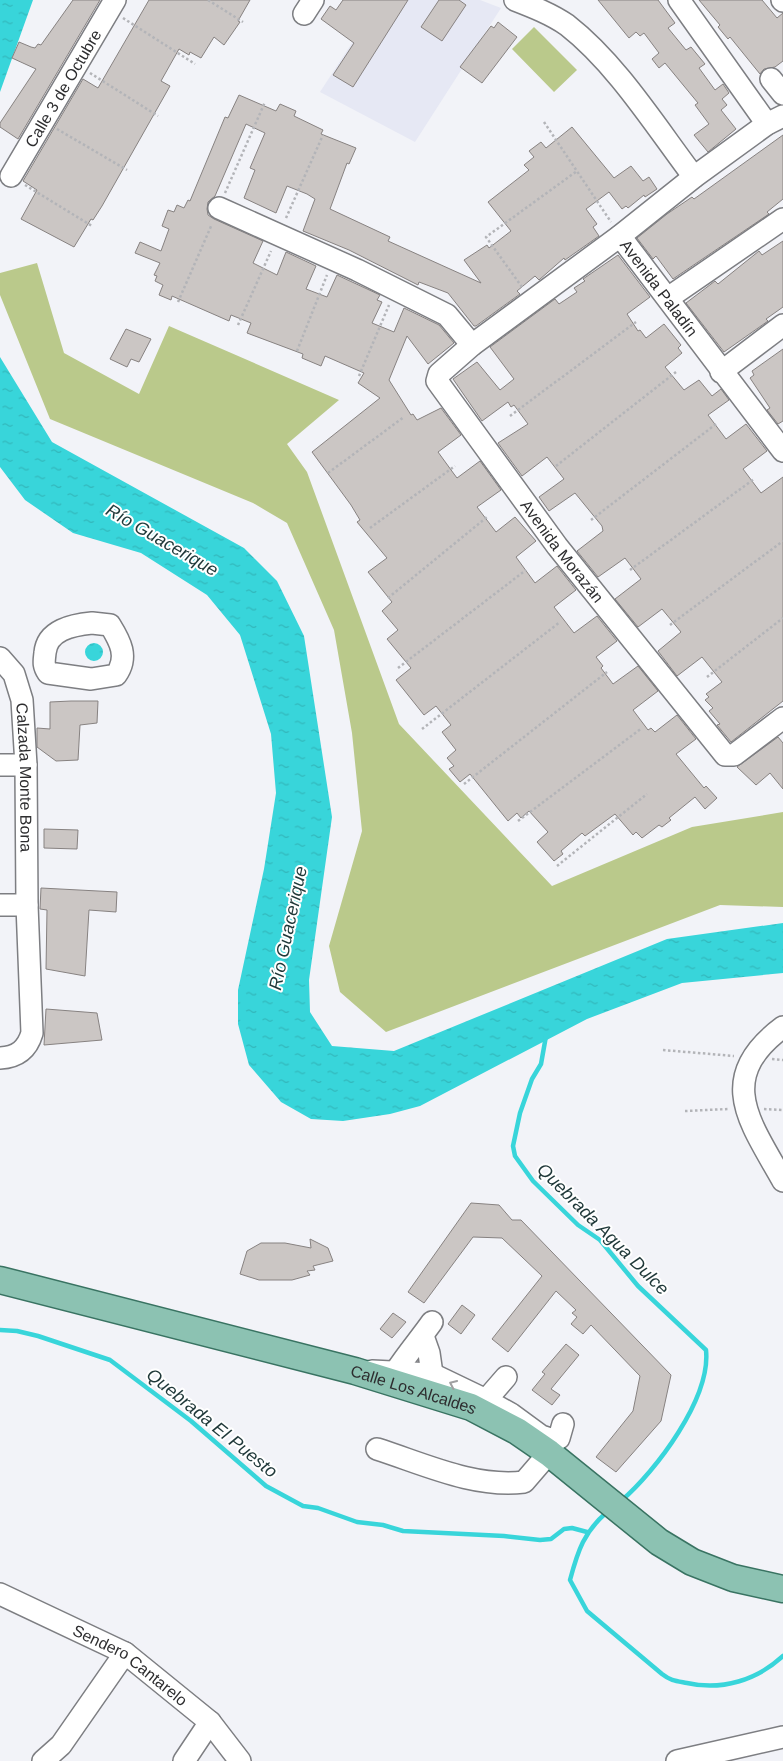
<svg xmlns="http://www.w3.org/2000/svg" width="783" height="1761" font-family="Helvetica,sans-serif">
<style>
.built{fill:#e6e8f4}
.grass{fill:#bac98b}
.water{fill:url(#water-ripples)}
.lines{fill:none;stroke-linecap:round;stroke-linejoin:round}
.stream{stroke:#38d5da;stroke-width:4.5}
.building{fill:#cbc6c4;stroke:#878281}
.minor-casing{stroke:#7d7e82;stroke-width:24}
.major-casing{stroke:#397362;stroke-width:29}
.path{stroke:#b3b4b8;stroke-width:2.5;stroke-dasharray:2.5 2.5;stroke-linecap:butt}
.minor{stroke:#fff;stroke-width:21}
.major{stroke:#8cc2b2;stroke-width:26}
.oneway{stroke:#a0a0a1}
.labels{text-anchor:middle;stroke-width:4;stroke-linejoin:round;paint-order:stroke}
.street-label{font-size:16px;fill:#2d2d2f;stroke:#fff}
.water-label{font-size:18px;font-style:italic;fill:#1f3839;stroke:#fff}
</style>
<defs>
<pattern id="water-ripples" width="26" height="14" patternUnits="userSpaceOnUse" patternTransform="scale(1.25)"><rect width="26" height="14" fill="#38d5da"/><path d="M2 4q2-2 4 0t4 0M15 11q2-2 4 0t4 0" fill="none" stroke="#32b7bb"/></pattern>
</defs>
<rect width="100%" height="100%" fill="#f2f3f8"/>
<path class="built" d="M380 0H480L501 8 415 142 320 92Z"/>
<path class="grass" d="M534 27 577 70 554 92 512 49Z
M37 263 64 353 139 394 169 326 339 400 287 444 307 472 399 724 552 886 692 827 783 812V907L720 905 386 1032 340 992 329 946 362 831 352 733 334 630 287 523 253 503 50 419 0 295V273Z"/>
<path class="water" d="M0 0H33L0 92Z
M0 357 52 442 244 548 277 581 304 636 332 817 309 980 310 1012 332 1046 394 1051 667 939 783 923V973L682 983 587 1019 420 1106 390 1114 343 1121 311 1119 281 1102 249 1065 238 1024V990L264 869 276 793 271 734 240 635 207 595 141 553 73 533 25 500 0 467Z
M85 652a9 9 0 1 1 18 0a9 9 0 1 1-18 0Z"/>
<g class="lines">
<path class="stream" d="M546 1036 541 1064 532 1079 520 1113 513 1146 515 1156 533 1181 578 1225 600 1240 638 1286 706 1350C711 1398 656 1471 621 1501
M0 1330 17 1331 38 1336 110 1360 191 1421 266 1486 303 1506 318 1508 357 1522 383 1525 403 1531 504 1536 540 1540 551 1539 564 1529 572 1528 587 1532
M607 1512C584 1532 578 1550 570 1580L587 1611 662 1674C671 1681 676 1681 687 1683 722 1691 757 1680 783 1656"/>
</g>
<path class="building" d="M73 0H100L18 139 0 127V123L36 69 12 58 19 42 31 47 35 48 38 44 41 45Z
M149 0H250L238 21 240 22 224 45 214 37 201 58 190 52 189 55 179 49 161 81 170 86 102 206 93 220 91 219 74 247 21 219 37 190 23 181 83 79 98 88Z
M343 0H408L353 87 333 75 354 43 321 19 330 6 336 10Z
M439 0H459L466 5 442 41 421 27Z
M598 0H658L675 23 668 28 686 50 691 47 705 64 699 68 715 90 723 84 729 93 722 99 727 105 721 110 736 129 708 152 694 135 709 124 695 105 698 103 665 63 659 68 652 59 659 53 644 33 640 36 636 32 629 38Z
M699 0H762L777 18 783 13V61L775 67 764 69 760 74 730 37 728 39 718 27 720 25Z
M498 22 517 37 482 83 460 67 491 26 494 28Z
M239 95 276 111 280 104 296 111 294 116 323 130 321 134 356 148 349 164 347 163 330 209 390 237 388 241 481 283 464 260 487 245 489 248 511 231 488 202 529 170 524 165 534 157 529 151 541 142 546 148 572 127 614 178 631 166 643 181 649 177 657 189 645 197 644 195 628 208 626 206 622 209 609 192 586 209 597 224 593 227 599 236 565 260 564 258 539 280 535 276 517 291 520 294 476 326H474L448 293 419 282 418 285 349 250 303 231 315 199 307 194 287 186 276 213 244 198 255 170 250 168 265 133 246 124 215 196 208 202 207 209 208 215 214 219 263 241 253 263 277 275 286 252 316 266 306 289 327 297 337 275 380 295 377 300 382 302 372 323 394 332 404 308 439 325 454 343 428 364 407 336 389 380 411 415 413 414 417 420 441 408 461 435 438 452 454 474 457 478 480 461 501 490 477 507 496 532 515 517 536 541 516 557 535 583 557 566 576 590 554 607 574 633 597 616 617 641 596 657 603 666 601 668 613 684 638 666 658 691 633 710 648 730 651 728 655 732 677 715 696 739 676 754 704 788 706 786 717 798 705 809 695 797 669 818 671 820 662 827 659 825 642 838 636 832 633 835 615 814 585 836 582 833 561 851 563 854 554 861 537 842 548 832 529 811 521 818 517 813 508 821 470 774 460 782 449 769 454 766 447 758 456 750 442 732 451 725 436 706 424 715 396 680 411 668 387 639 398 630 382 611 392 602 368 572 387 558 357 522 360 520 351 505 312 452 380 398 358 383 364 373 325 356 321 366 302 358 303 354 247 333 251 323 231 315 229 321 172 296 171 300 159 295 163 285 155 281 157 276 154 275 160 263 135 253 140 242 161 251 169 229 162 226 168 210 174 212 177 205 184 208 188 200 190 201 225 117 228 118Z
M783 135V199L767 212 769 214 673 279 656 256 653 259 637 238 667 214 692 197 694 199Z
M783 241V307L766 319 768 321 724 352 686 303 715 281 718 284 759 251 762 255Z
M618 255 650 297 627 314 638 331 640 330 646 338 664 324 681 345 678 348 682 353 665 367 684 390 699 380 712 396 721 389 729 400 708 415 726 439 746 424 767 451 743 469 761 493 783 477V701L731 742 717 725 720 724 709 711 713 708 705 700 709 697 706 694 722 682 702 657 677 676 658 651 681 632 662 609 638 627 615 599 641 579 625 558 598 577 577 551 603 531 602 526 575 493 549 511 539 497 564 479 547 457 522 476 498 443 528 424 514 405 511 407 508 402 482 421 453 379 477 362 500 390 514 379 490 347 555 299 559 304 577 292 574 288 585 281 583 279Z
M126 329 151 339 139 362 131 359 127 367 110 359Z
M783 349V421L778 424 767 410 770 408 750 378 754 375 752 371Z
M71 701H98L97 723 80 725 78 760 56 761 37 747V728L50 729V702Z
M778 737 783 743V789L770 773 756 785 737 767Z
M44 829 78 830 77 849 44 848Z
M41 888 117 892 116 912 89 910 85 976 46 969 47 910 40 909Z
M46 1009 97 1013 102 1040 44 1045Z
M471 1203 499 1205 512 1220H521L671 1375 661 1421 616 1472 596 1457 633 1411 640 1376 591 1325 583 1334 571 1324 577 1317 572 1313 576 1310 556 1291 508 1352 492 1339 542 1276 502 1238 473 1237 424 1303 408 1292Z
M310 1239 328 1248 333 1261 313 1266 315 1270 307 1271 310 1275 292 1280H259L240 1274 247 1251 261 1243H285L311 1248Z
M462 1305 475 1315 461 1334 448 1324Z
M393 1313 406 1322 392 1338 380 1329Z
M566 1344 579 1355 551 1389 560 1395 552 1405 532 1390 545 1374 542 1372Z"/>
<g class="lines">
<g class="minor-casing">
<g id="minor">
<path d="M515 0C533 7 551 14 567 25 617 64 656 127 694 177"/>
<path d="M679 0 767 124"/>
<path d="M782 0 783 1"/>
<path d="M304 14 313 0"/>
<path d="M771 79 783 94"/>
<path id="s1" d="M783 116 767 124 694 177 620 236 472 345 439 374 437 381 557 546 725 755H734L783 718"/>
<path id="s2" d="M11 176 115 0"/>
<path d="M219 208 357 270 447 315 472 345"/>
<path id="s3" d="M620 236 783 451"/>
<path d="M668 298 783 219"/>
<path d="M721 372 783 325"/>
<path d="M92 623 110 625C120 641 129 657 116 675L91 679 48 673C43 665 44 662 45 653 47 630 72 625 92 623Z"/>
<path id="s4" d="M0 658 14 674 22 700 26 765 27 905 32 1033C27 1050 17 1057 0 1058"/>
<path d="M0 765H26"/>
<path d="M0 905H27"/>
<path d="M783 1027C714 1078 750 1122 783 1181"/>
<path d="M423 1336 429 1353 432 1374"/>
<path d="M372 1371 432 1374 486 1400 511 1414 541 1436 550 1439 559 1438 563 1424"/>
<path d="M396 1371C407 1354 420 1339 432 1322"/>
<path d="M486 1400 506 1377"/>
<path d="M377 1449C424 1464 474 1488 524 1482L549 1453"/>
<path id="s5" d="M0 1594 125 1653 210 1722 240 1761"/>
<path d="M43 1761 61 1745 125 1653"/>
<path d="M184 1761 210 1722"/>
<path d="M677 1761 783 1737"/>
</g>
</g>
<g class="major-casing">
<g id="major">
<path id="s6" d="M0 1280 355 1371 471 1407 517 1431 549 1453 659 1542 692 1562 733 1578 783 1589"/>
</g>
</g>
<path class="path" d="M208 0 243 22
M123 18 195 64
M90 73 158 116
M544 122 611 222
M57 129 127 170
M25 185 92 226
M225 193 265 102
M286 218 323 135
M522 287 486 237 577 171
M178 302 212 224
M238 325 271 251
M297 351 327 275
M359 376 389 305
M510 416 636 322
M556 466 676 372
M328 473 404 417
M591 520 716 424
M370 528 455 466
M630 570 754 479
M388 598 487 517
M670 625 783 541
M398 668 526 570
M707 677 783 618
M422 729 560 622
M464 784 607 672
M518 821 642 728
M557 866 647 794
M663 1050 734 1056
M772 1059 783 1060
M764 1109 783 1110
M685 1111 728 1109"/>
<use href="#minor" class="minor"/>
<use href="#major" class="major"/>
</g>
<defs><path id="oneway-chevron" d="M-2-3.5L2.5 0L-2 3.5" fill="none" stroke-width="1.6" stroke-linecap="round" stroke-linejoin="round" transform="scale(1.25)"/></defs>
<use class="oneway" href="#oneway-chevron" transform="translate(453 1384) rotate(-155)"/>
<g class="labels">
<g class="street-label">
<text dy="6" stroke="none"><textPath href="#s2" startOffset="102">Calle 3 de Octubre</textPath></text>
<text dy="6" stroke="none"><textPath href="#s3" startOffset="65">Avenida Paladín</textPath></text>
<text dy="6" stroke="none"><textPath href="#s1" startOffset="649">Avenida Morazán</textPath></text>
<text dy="6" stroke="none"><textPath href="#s4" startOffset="126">Calzada Monte Bona</textPath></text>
<text dy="6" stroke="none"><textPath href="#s6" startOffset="428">Calle Los Alcaldes</textPath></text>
<text dy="6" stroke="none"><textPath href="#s5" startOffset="149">Sendero Cantarelo</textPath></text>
</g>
<g class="water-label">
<text transform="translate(162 540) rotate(30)" y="6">Río Guacerique</text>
<text transform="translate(288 928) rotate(-78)" y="6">Río Guacerique</text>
<text transform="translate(603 1229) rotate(45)" y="6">Quebrada Agua Dulce</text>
<text transform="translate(212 1423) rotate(39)" y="6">Quebrada El Puesto</text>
</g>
</g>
</svg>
